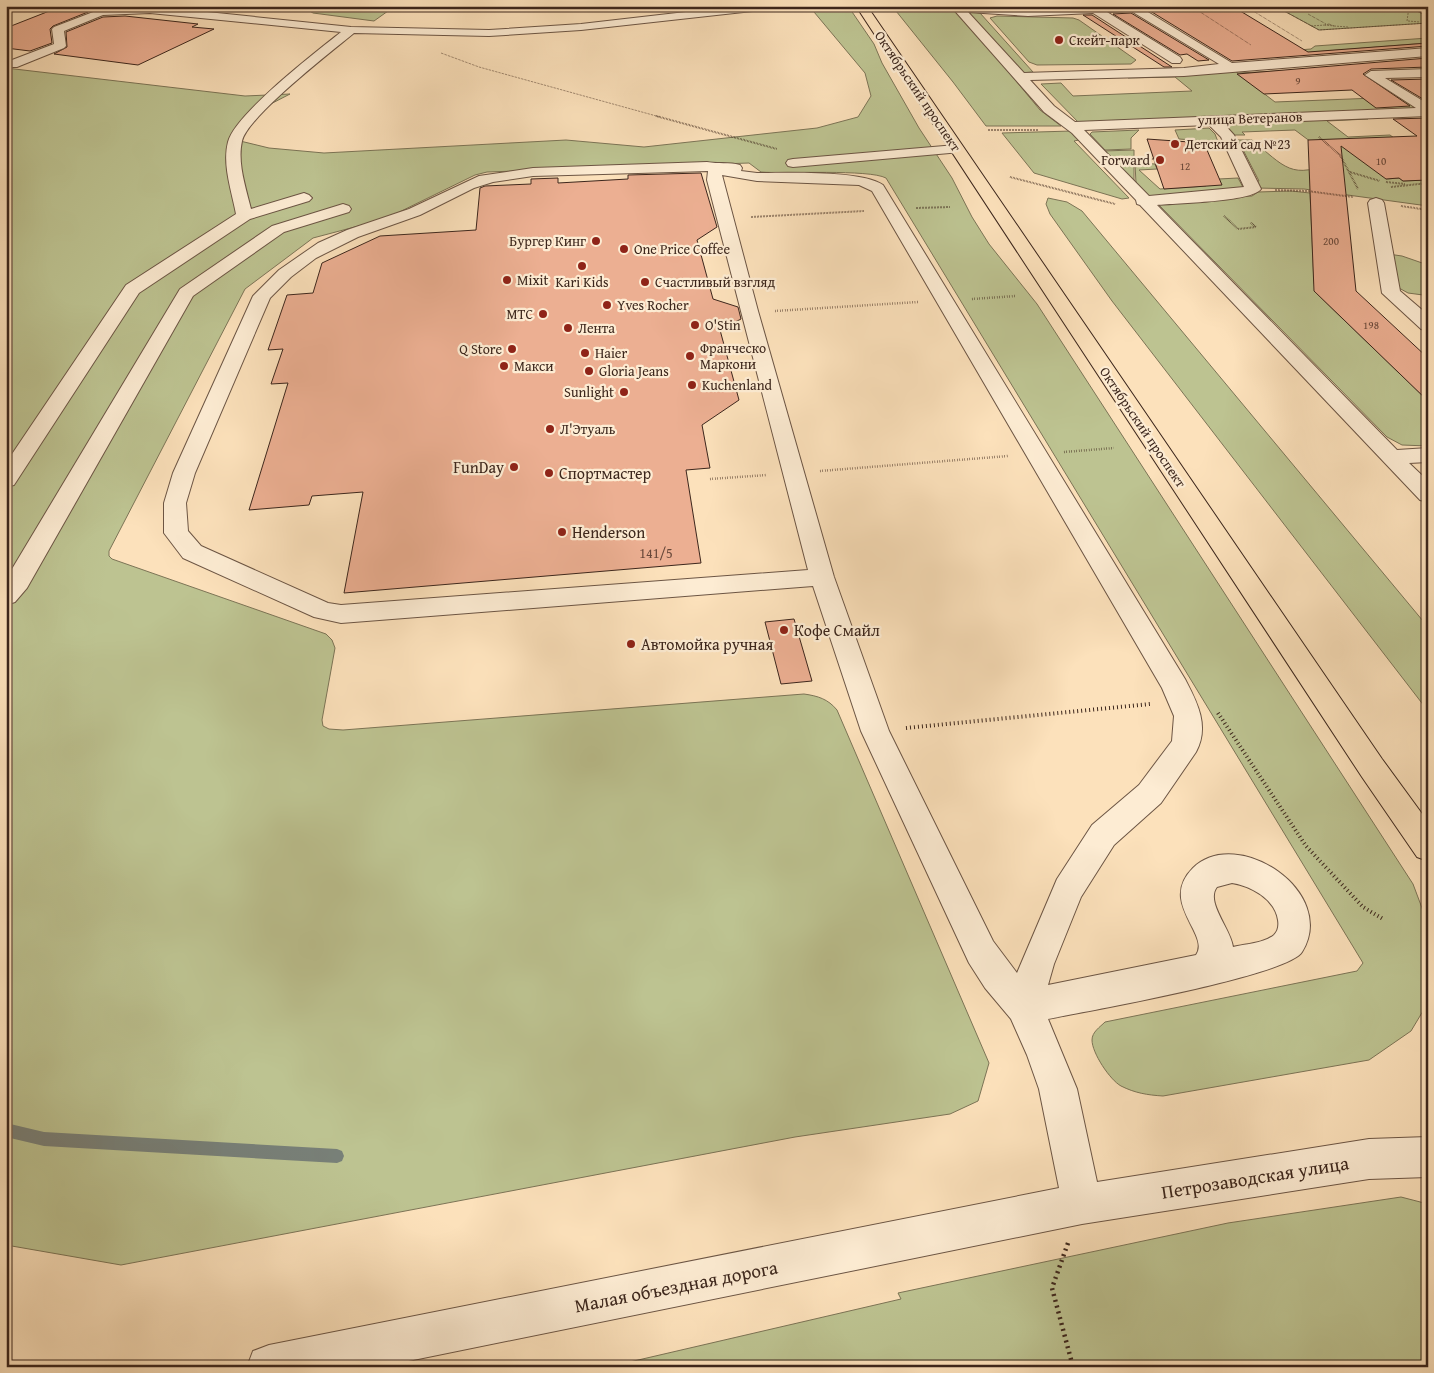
<svg xmlns="http://www.w3.org/2000/svg" width="1434" height="1373" font-family="'Gentium Book Plus',serif">
<style>
.green{fill:#bdc391;stroke:#7c7456}
.lines{fill:none;stroke-linecap:round;stroke-linejoin:round}
.stream{fill:#788078;fill-rule:evenodd}
.building{fill:#ecaf92;stroke:#3c261c}
.minor-casing{stroke:#6c5544;stroke-width:2}
.major-casing{stroke:#3c261c;stroke-width:2}
.path-far4{stroke:#3c261c;stroke-width:1;stroke-dasharray:0.5 1;stroke-linecap:butt}
.path-far3{stroke:#3c261c;stroke-width:2;stroke-dasharray:0.5 1;stroke-linecap:butt}
.path-far2{stroke:#3c261c;stroke-width:2.5;stroke-dasharray:0.5 2;stroke-linecap:butt}
.path-far1{stroke:#3c261c;stroke-width:4;stroke-dasharray:1 3;stroke-linecap:butt}
.path{stroke:#3c261c;stroke-width:4.5;stroke-dasharray:2 4;stroke-linecap:butt}
.minor{fill:#fdecd3;fill-rule:evenodd}
.major{fill:#fce1bb;fill-rule:evenodd}
.poi-dot{fill:#8f2418;stroke:#fdecd3;stroke-width:2}
.labels{text-anchor:middle;stroke-width:4.5;stroke-linejoin:round;paint-order:stroke}
.far-number-label{font-size:11px;fill:#68483a}
.far-poi-label{font-size:14px;fill:#3c261c;stroke:#fdecd3;text-anchor:start}
.far-street-label{font-size:14px;fill:#3c261c;stroke:#fdecd3}
.number-label{font-size:14px;fill:#68483a}
.poi-label{font-size:16px;fill:#3c261c;stroke:#fdecd3;text-anchor:start}
.near-street-label{font-size:19px;fill:#3c261c;stroke:#fdecd3}
</style>
<rect width="100%" height="100%" fill="#fce1bb"/>
<filter id="stains"><feTurbulence type="fractalNoise" baseFrequency=".004" numOctaves="4"/><feColorMatrix values="0 0 0 0 .2 0 0 0 0 .09 0 0 0 0 .02 0 0 0 .5 -.17"/></filter>
<radialGradient id="worn" r=".72"><stop offset=".6" stop-color="#630" stop-opacity="0"/><stop offset="1" stop-color="#630" stop-opacity=".3"/></radialGradient>
<path class="green" d="M369 6H395L374 21 313 13 308 10C326 3 349 11 369 6Z
M809 6H848L874 44 882 63 919 128 952 178 972 217 989 244 1037 304 1413 884 1428 924V997L1423 1011 1411 1031 1369 1060 1163 1096C1147 1095 1135 1093 1121 1086 1110 1080 1092 1053 1092 1040 1092 1032 1100 1027 1105 1022L1357 971 1363 963 886 178C869 169 786 174 761 172L749 163 487 172 475 175 385 219 313 238 245 289 109 551V556L112 559 326 634 332 640 335 648 322 720 323 726 329 729 343 730 804 694C818 696 828 699 837 710L989 1063 978 1101 950 1114 795 1137 121 1265 6 1245V68L245 96 290 94 257 111 236 140 269 148 324 153 566 140 644 147 817 128 858 117 871 96 865 73Z
M892 6H916L958 11 1040 110 1061 126H986L953 82Z
M1275 6 1407 7 1428 16V23L1319 30Z
M967 11 980 13 1033 72 1020 73Z
M997 16 1073 18 1079 20 1136 60 1131 64 1037 65 1029 62 990 18Z
M1428 38V43L1238 58 1247 54 1311 49 1315 46Z
M1337 68 1241 76 1275 102 1400 97 1419 110 1080 124 1041 84 1061 83 1073 96 1192 91 1175 77 1128 78 1126 76 1231 69 1238 73Z
M1365 117 1368 119 1327 121 1348 137 1390 135 1405 146 1386 179 1399 178 1403 181 1426 180 1428 163V206L1304 189 1256 188 1255 182 1259 181 1238 140H1252C1284 166 1292 182 1335 160L1295 130 1242 132 1245 135H1233L1218 121Z
M1209 128 1215 134 1218 142 1179 139 1175 130Z
M1139 130 1131 138V149L1105 150 1090 134 1092 132Z
M1072 131 1079 140 1074 141 1129 198 1122 199 1034 173 1002 133Z
M1134 150V183L1103 151Z
M1137 163 1155 164 1157 169 1139 170 1160 189 1206 186 1199 180 1238 178 1244 189 1149 197 1136 183 1135 164Z
M1291 191 1310 193 1314 284 1356 291 1317 294 1428 401V446L1402 445 1387 437 1158 204 1167 202 1252 196 1258 192Z
M1048 198 1067 202 1082 211 1428 627V711L1112 301 1050 214 1046 204Z
M1388 254 1402 256 1428 265V307L1423 300V295L1408 293 1399 288Z
M1401 1197 1428 1204V1367H608L901 1299 898 1293 1228 1223Z"/>
<g class="lines">
<path class="stream" d="M6 1123 44 1132 337 1149 342 1151 344 1156 342 1161 337 1163 44 1146 6 1137Z"/>
</g>
<path class="building" d="M1142 6H1232L1308 52 1428 43V46L1232 61Z
M57 8 88 12 53 26 50 29 52 43 30 51 6 48V28Z
M1131 13 1209 60 1198 61 1187 54 1180 55 1113 14Z
M1083 15H1092L1172 67H1164Z
M125 16 198 24 192 27 214 29 138 65 54 54 67 47 66 32 103 17Z
M1428 58V67L1371 69 1363 74 1410 106 1376 108 1352 90 1264 94 1237 74Z
M1428 79V102L1391 80Z
M1428 118V180L1403 181 1399 178 1386 179 1341 146 1356 291 1428 358V401L1314 291 1308 140 1417 136 1393 119Z
M1147 139 1204 143 1222 185 1164 189Z
M701 173 717 227 697 240 713 299 738 307 741 319 720 330 739 400 702 425 710 468 686 470 701 563 344 593 363 492 312 496 309 505 249 510 288 383 271 384 283 349 268 350 287 295 313 293 322 263 380 236 476 230 480 188 485 186 531 184V179L558 178V183L628 179V175Z
M794 619 812 681 781 684 765 622Z"/>
<g class="lines">
<g class="minor-casing">
<path id="minor" d="M149 6 351 27 489 30 581 24 738 6H775L770 9 581 30 489 36 354 33C331 52 248 116 242 141 237 163 246 188 251 209L304 193 309 195 312 198 309 201 250 219 139 293 14 485 6 487V463L126 285 236 214C232 192 222 165 228 142 235 114 316 52 341 32L150 13 103 15 64 31 66 46 64 48 17 67H6V59L12 60 54 44 52 29 54 27 101 9Z
M931 6H982L1028 10 1088 6H1138L1232 63 1428 48V56L1184 76 1030 80 1054 106 1075 122 1416 108 1365 75 1371 71 1428 69V77L1385 78 1428 104V116L1224 124 1234 135 1261 189C1252 202 1176 203 1157 205L1397 450 1428 448V462L1409 463 1428 481V502L1420 500 1140 205 1137 204 1136 200 1072 133 1044 112 955 11 936 9ZM1131 11 1219 64 1184 68 1024 73 968 12 1028 16 1093 13 1172 63H1180L1182 60 1180 57 1107 12ZM1209 125 1221 137 1244 187 1149 196 1084 130Z
M956 145 961 146 963 149 961 152 793 167 788 166 786 163 788 160 793 159Z
M707 162C718 164 729 162 740 165L742 168 741 171 757 173C786 173 862 170 883 185L1185 679C1197 702 1210 726 1196 752L1161 803 1114 845 1081 897 1054 964 1048 985 1196 955C1211 934 1158 903 1193 868 1237 825 1339 892 1302 952 1287 976 1087 1011 1048 1019L1077 1089 1097 1182 1369 1139 1428 1137V1177L1369 1179 1082 1224 379 1367H247L253 1351 269 1345 1059 1188 1039 1089 1027 1055 1011 1019 985 988 969 963 861 731 813 586 341 623 314 617 183 558 164 533V503L173 473 253 296 279 270 318 243 347 230 409 209 479 176 533 168ZM708 171 707 180 808 570 341 605 328 603 201 546 188 531 186 503 195 473 270 298 291 277 316 258 358 237 420 215 474 188 493 182 533 176ZM722 175 757 181 859 185 872 191 1162 688 1174 716 1172 741 1139 785 1092 825 1057 879 1017 973 993 941 889 731 834 577 758 311ZM1232 883C1251 886 1275 899 1278 920 1279 926 1278 931 1274 935 1265 943 1245 944 1233 947 1231 929 1205 902 1217 887Z
M1376 198 1382 200 1384 203 1400 291 1428 315V331L1421 329 1382 293 1368 203 1370 200Z
M343 204 349 206 351 209 349 212 284 232 193 296 27 588 15 602 6 605V579L180 289 272 226Z"/>
</g>
<g class="major-casing">
<path id="major" d="M856 6H867L1382 759 1428 822V861L1417 857 1362 777Z"/>
</g>
<path class="path-far4" d="M1191 6 1251 45
M1245 6 1302 41
M1275 6 1319 30 1428 23
M1381 8 1407 7 1428 16
M1308 14 1326 24
M1407 21 1409 7
M1408 21 1420 22
M1329 24 1334 26 1325 25Z
M1311 26 1325 25
M1334 26 1348 27
M441 53 479 67 660 117"/>
<path class="path-far3" d="M656 116 777 149
M988 130H1039
M1319 137 1340 155 1358 189
M1134 158 1153 159
M1350 172 1380 181
M1010 177 1115 204
M1386 182 1405 184
M1391 187 1428 183
M1275 190 1307 191 1353 197
M1401 206 1428 210
M916 208 950 207
M1224 216 1238 229 1256 227 1250 222
M751 217 864 211"/>
<path class="path-far2" d="M972 299 1016 296
M775 311 918 302
M1064 452 1114 448
M820 471 1008 456
M710 479 767 475"/>
<path class="path-far1" d="M1218 713 1306 846 1363 907 1383 919
M906 728 1150 704"/>
<path class="path" d="M1068 1243 1052 1288 1073 1367"/>
<use href="#minor" class="minor"/>
<use href="#major" class="major"/>
</g>
<g class="poi-dot">
<circle cx="1059" cy="40" r="5"/>
<circle cx="1175" cy="144" r="5"/>
<circle cx="1160" cy="160" r="5"/>
<circle cx="596" cy="241" r="5"/>
<circle cx="624" cy="249" r="5"/>
<circle cx="582" cy="266" r="5"/>
<circle cx="507" cy="280" r="5"/>
<circle cx="645" cy="282" r="5"/>
<circle cx="607" cy="305" r="5"/>
<circle cx="543" cy="314" r="5"/>
<circle cx="695" cy="325" r="5"/>
<circle cx="568" cy="328" r="5"/>
<circle cx="512" cy="349" r="5"/>
<circle cx="585" cy="353" r="5"/>
<circle cx="690" cy="356" r="5"/>
<circle cx="504" cy="366" r="5"/>
<circle cx="589" cy="371" r="5"/>
<circle cx="692" cy="385" r="5"/>
<circle cx="624" cy="392" r="5"/>
<circle cx="550" cy="429" r="5"/>
<circle cx="514" cy="467" r="5"/>
<circle cx="549" cy="473" r="5"/>
<circle cx="562" cy="532" r="5"/>
<circle cx="784" cy="630" r="5"/>
<circle cx="631" cy="644" r="5"/>
</g>
<g class="labels">
<g class="far-number-label">
<text x="1298" y="85">9</text>
<text x="1381" y="165">10</text>
<text x="1185" y="170">12</text>
<text x="1331" y="245">200</text>
<text x="1371" y="329">198</text>
</g>
<g class="far-poi-label">
<text x="1069" y="45">Скейт-парк</text>
<text x="1185" y="149">Детский сад №23</text>
<text x="1150" y="165" text-anchor="end">Forward</text>
<text x="586" y="246" text-anchor="end">Бургер Кинг</text>
<text x="634" y="254">One Price Coffee</text>
<text x="517" y="285">Mixit</text>
<text x="582" y="287" text-anchor="middle">Kari Kids</text>
<text x="655" y="287">Счастливый взгляд</text>
<text x="617" y="310">Yves Rocher</text>
<text x="533" y="319" text-anchor="end">МТС</text>
<text x="705" y="330">O'Stin</text>
<text x="578" y="333">Лента</text>
<text x="700" y="353">Франческо<tspan x="700" dy="16">Маркони</tspan></text>
<text x="502" y="354" text-anchor="end">Q Store</text>
<text x="595" y="358">Haier</text>
<text x="514" y="371">Макси</text>
<text x="599" y="376">Gloria Jeans</text>
<text x="702" y="390">Kuchenland</text>
<text x="614" y="397" text-anchor="end">Sunlight</text>
<text x="560" y="434">Л'Этуаль</text>
</g>
<g class="far-street-label">
<text transform="translate(918 91) rotate(56)" y="5">Октябрьский проспект</text>
<text transform="translate(1250 118) rotate(-2)" y="5">улица Ветеранов</text>
<text transform="translate(1143 427) rotate(56)" y="5">Октябрьский проспект</text>
</g>
<g class="number-label">
<text x="656" y="558">141/5</text>
</g>
<g class="poi-label">
<text x="504" y="473" text-anchor="end">FunDay</text>
<text x="559" y="479">Спортмастер</text>
<text x="572" y="538">Henderson</text>
<text x="794" y="636">Кофе Смайл</text>
<text x="641" y="650">Автомойка ручная</text>
</g>
<g class="near-street-label">
<text transform="translate(1255 1177) rotate(-9)" y="7">Петрозаводская улица</text>
<text transform="translate(676 1286) rotate(-11)" y="7">Малая объездная дорога</text>
</g>
</g>
<rect width="1434" height="1373" fill="none" stroke="#fce1bb" stroke-width="25"/>
<rect x="8" y="8" width="1419" height="1358" fill="none" stroke="#3c261c" stroke-width="2.5"/>
<rect x="12" y="12" width="1409" height="1348" fill="none" stroke="#3c261c"/>
<rect width="100%" height="100%" filter="url(#stains)"/>
<rect width="100%" height="100%" fill="url(#worn)"/>
</svg>
